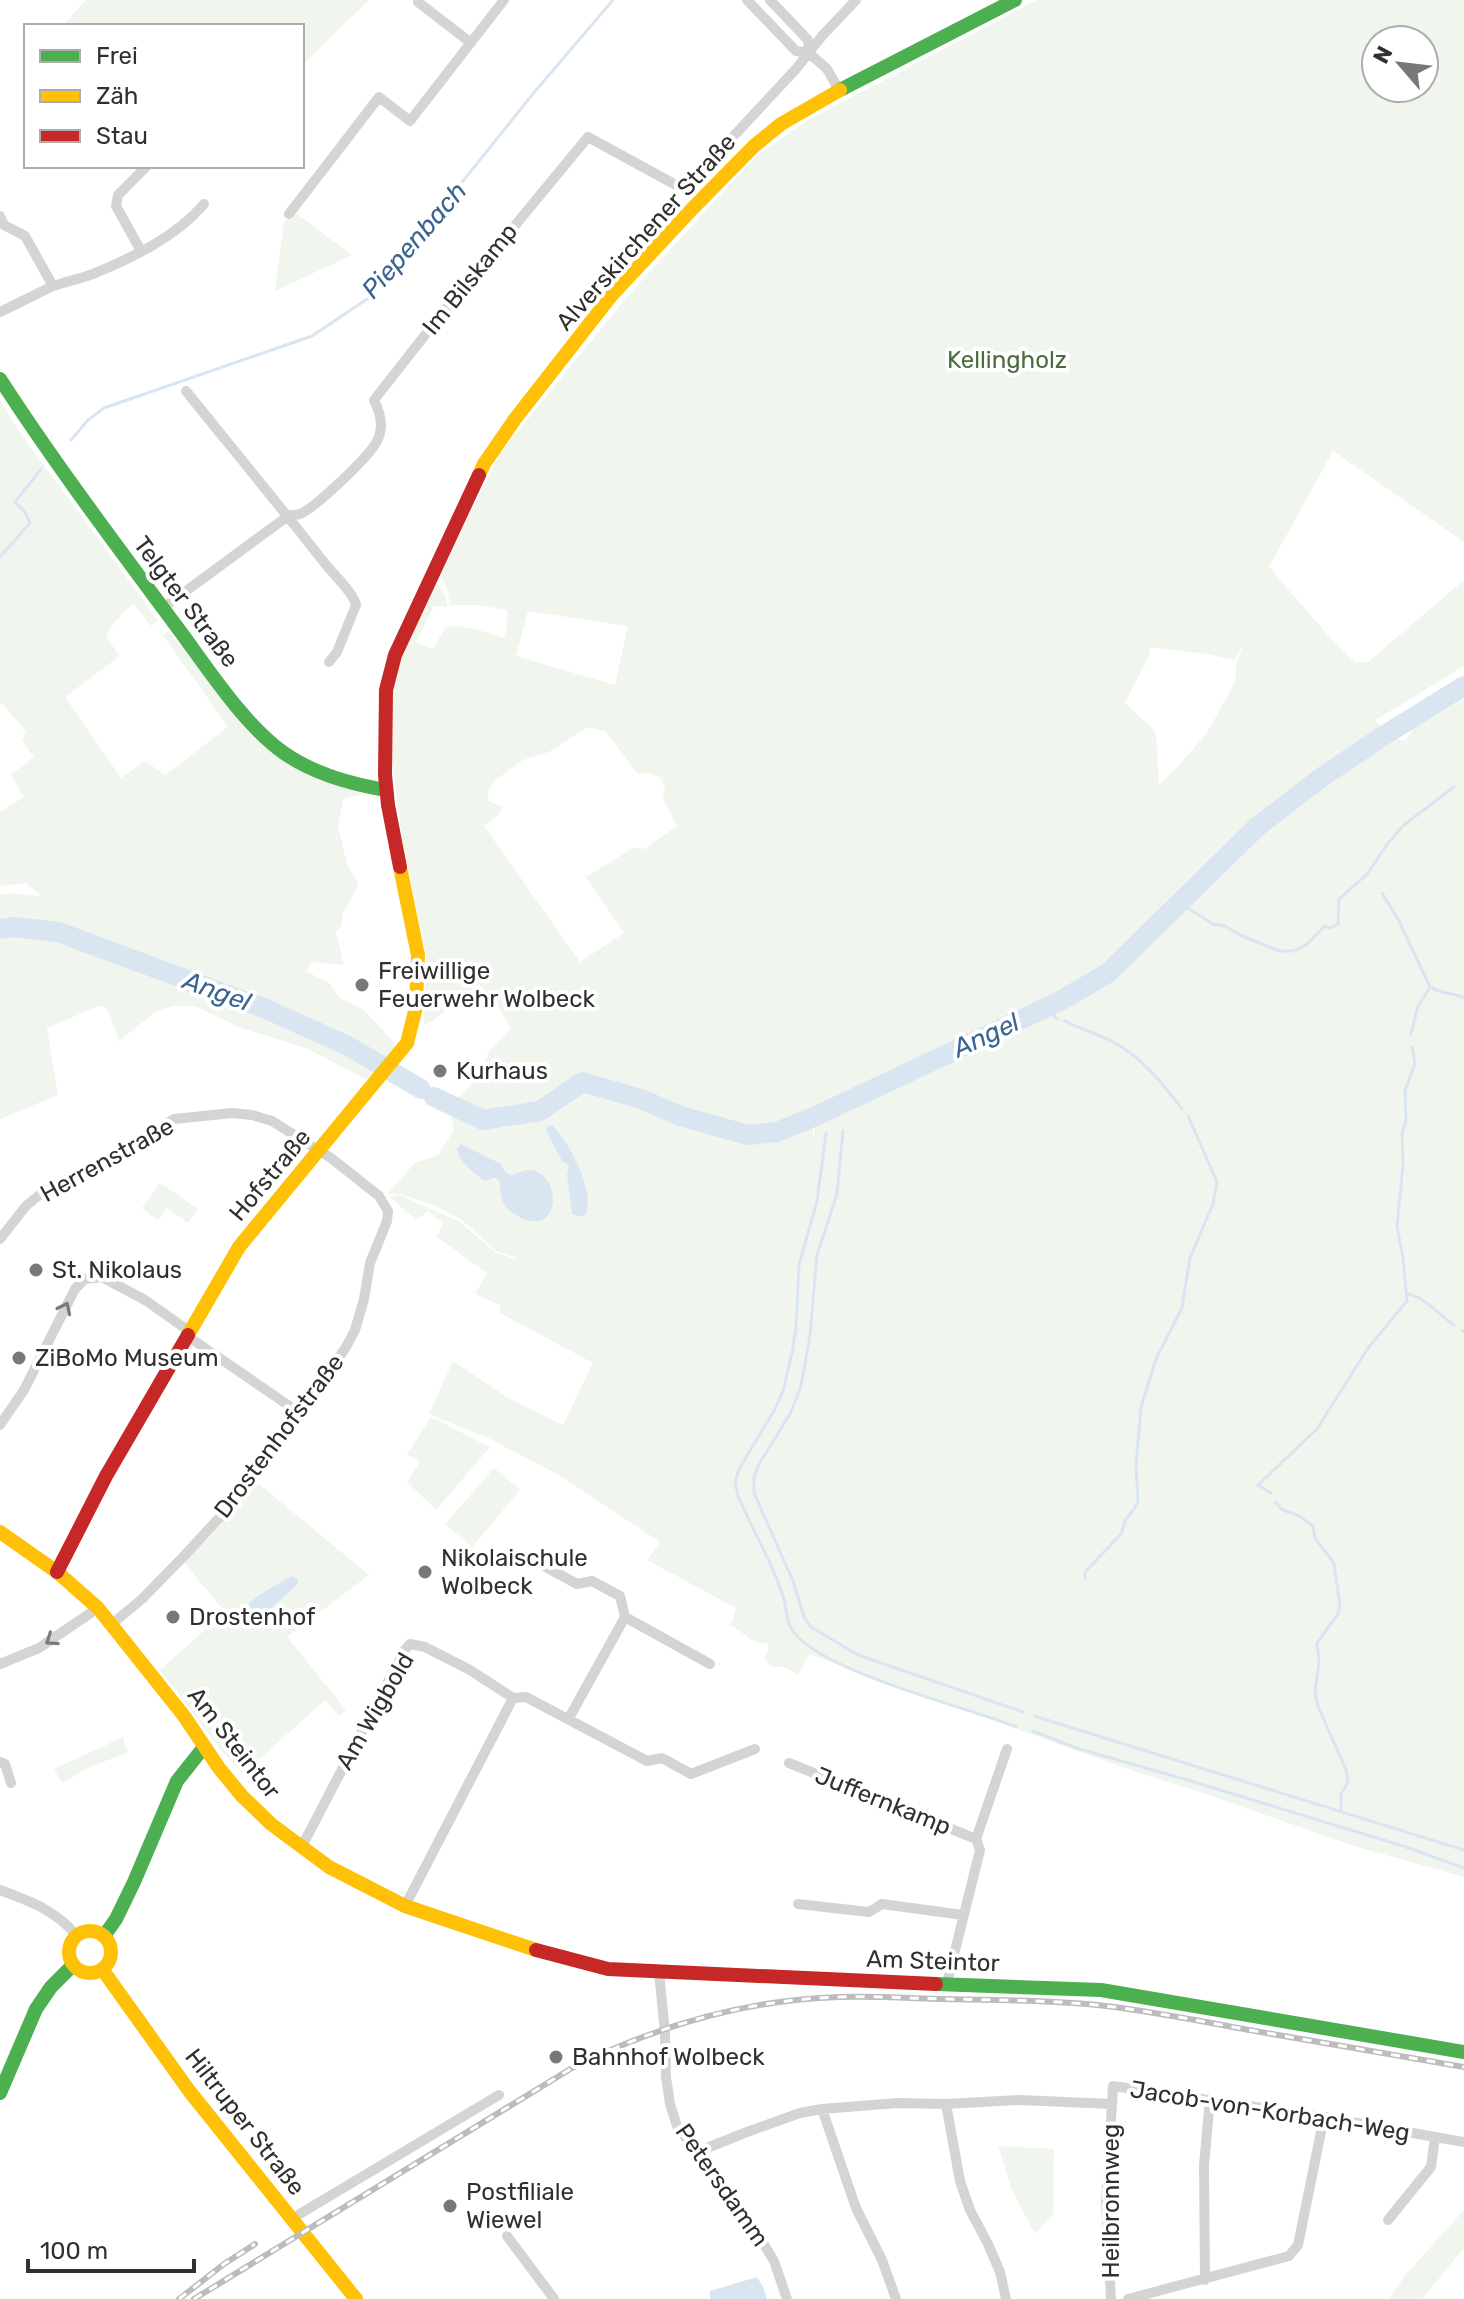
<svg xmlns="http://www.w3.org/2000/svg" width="1464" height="2299" font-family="Rubik,sans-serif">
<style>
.green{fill:#f0f5ed;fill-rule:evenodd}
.water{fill:#dae5f2}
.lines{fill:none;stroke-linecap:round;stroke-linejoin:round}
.stream{stroke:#dae5f2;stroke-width:3}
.river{stroke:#dae5f2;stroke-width:20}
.street{stroke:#d4d4d4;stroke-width:10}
.fast{stroke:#4caf50;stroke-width:14}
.slow{stroke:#ffc107;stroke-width:14}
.jam{stroke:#c62828;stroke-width:14}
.rail-casing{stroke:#bcbcbc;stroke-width:6}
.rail{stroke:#fff;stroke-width:3;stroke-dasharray:9;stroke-linecap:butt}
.oneway{stroke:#7a7a7a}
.poi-dot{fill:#787878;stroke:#fff;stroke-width:3}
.labels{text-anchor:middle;stroke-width:8;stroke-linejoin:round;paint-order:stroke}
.street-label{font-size:24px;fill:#303030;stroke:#fff}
.park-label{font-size:24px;fill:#4b6c3c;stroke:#fff}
.poi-label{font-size:24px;fill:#303030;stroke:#fff;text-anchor:start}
.water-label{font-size:26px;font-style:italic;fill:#3c6493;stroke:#fff}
</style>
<rect width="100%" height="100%" fill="#fff"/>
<path class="green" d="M86 0H369L302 65V26H62Z
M1037 0H1464V542L1333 451 1269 567 1326 633 1355 662H1368L1464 580V666L1374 721 1401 741 1406 740 1413 729 1464 699V1877L1354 1846 1203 1793 1139 1773 809 1654 798 1675C793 1672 788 1668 783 1667 773 1667 769 1668 765 1658L769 1647 766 1643C751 1644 743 1632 731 1625L736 1608 647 1560 660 1542 559 1475 490 1439 429 1414 453 1361 510 1399 563 1425 593 1363 500 1313V1305L475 1294 487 1273 437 1237 443 1223 428 1211 416 1220 390 1197 399 1195 460 1222 496 1253 517 1259 515 1257 496 1251 462 1220 436 1206 400 1194H387L415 1163 438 1155 454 1130 449 1107 481 1076 488 1052 511 1028 497 1005 479 984 433 1021 424 1025 426 955 402 837 389 735 394 669 436 583 446 596 447 607 434 606 416 642 433 649C437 643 441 632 447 628 458 621 492 635 504 638L507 626V610L478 605H450L447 588 440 574 500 453 627 297 754 158 808 120ZM1376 40H1424V88H1376ZM528 611 628 626 615 685 516 656ZM1245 643 1237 661 1235 682 1207 733 1172 773 1159 784 1156 732 1125 703 1150 654V647L1206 654 1234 660ZM588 727 605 731 638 774 649 773 661 778 665 789 663 799 677 826 644 849 633 848 586 877 624 933 580 962 484 826 500 814 502 806 488 801V792L493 782 523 760 549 752ZM585 1076C635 1087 723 1138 771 1126 789 1121 805 1108 822 1103L816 1116 813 1142V1120L782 1133 747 1140 585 1086ZM546 1128 569 1147 583 1177 589 1205 567 1175 569 1166 562 1161 546 1131ZM459 1156 504 1167 506 1172 511 1175 531 1171 545 1178V1218C534 1222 508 1214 503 1202 500 1196 500 1188 500 1182L472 1171Z
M297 214 352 255 275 291 284 221Z
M0 400 16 427 158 620 151 626 133 603 113 624 106 637 120 656 65 697 121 778 145 761 165 775 228 727 163 635 168 631 224 694 321 779 363 794 343 799 338 826 347 864 359 885 342 915V925L336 932 344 965 312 962 306 971 330 984 339 997 365 1011 394 1042V1047L367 1080 308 1049 239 1027 195 1006H173L154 1013 119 1041 109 1012 102 1005 47 1028 58 1095 0 1119V895L10 893 41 896 26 883 0 886V812L24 797 11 775 34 757 22 741 26 732 3 704 0 705Z
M160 1183 198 1209 188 1223 167 1208 158 1221 142 1208Z
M431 1417 490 1447 436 1510 407 1482 420 1462 407 1454Z
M494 1468 520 1490 472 1547 445 1524Z
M258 1483 369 1575 287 1637 346 1710 339 1717 325 1700 243 1774 225 1755 160 1670 225 1612 183 1561Z
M123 1737 128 1752 88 1768 62 1783 54 1769Z
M998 2146 1054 2149 1053 2215 1035 2234 1012 2190Z
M1464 2210V2248L1422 2299H1389L1407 2273Z"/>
<path class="water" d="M552 1125C569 1142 595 1189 586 1214L581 1217 572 1214 567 1175 569 1166 562 1161 546 1131 547 1126Z
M461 1144 501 1164 506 1172 511 1175C516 1174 523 1170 529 1170 551 1170 562 1206 544 1219 531 1227 507 1213 502 1200 500 1194 500 1188 500 1182L494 1178 485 1181C474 1173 459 1162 457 1149Z
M291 1576 298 1579 297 1585 260 1618 253 1614 249 1603C262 1592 277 1585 291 1576Z
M757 2277 763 2287 767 2299H710V2291Z"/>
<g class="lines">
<path class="stream" d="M71 440 88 420 104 408 312 336 370 297 532 95 613 0
M0 557 30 523 25 512 15 502 41 469
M1382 893 1399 921 1430 987 1418 1006 1411 1034
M1180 903 1213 924 1225 926 1242 936 1279 951H1293L1306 945 1325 926 1331 928 1338 924 1339 899 1367 874 1388 843 1404 825 1454 787
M1431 987C1441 995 1453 992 1464 998
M1045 1008 1057 1019
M1065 1021C1080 1029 1098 1034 1113 1042 1142 1057 1162 1083 1182 1109
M846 1102 847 1110
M825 1112 826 1119
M843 1131 837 1194 817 1255 810 1336 801 1386 790 1414 759 1464 754 1477V1493L793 1581 804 1617 811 1627 858 1655 1023 1712
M826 1133 817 1201 799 1265 796 1328 792 1353 783 1391 775 1409 739 1469 735 1482 738 1496C752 1529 772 1562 783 1596 786 1605 786 1617 790 1626 810 1670 969 1707 1016 1727
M1406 1293C1426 1298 1438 1314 1454 1325
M1462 1330 1464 1332
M1271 1493 1258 1485 1317 1429 1368 1348 1407 1301 1403 1258 1397 1227 1403 1165 1402 1133 1406 1120 1405 1091 1415 1063 1412 1047
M1276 1502 1281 1509 1299 1516 1313 1526 1315 1538 1334 1563 1340 1606 1338 1614 1317 1643 1319 1662 1315 1693 1318 1706 1346 1770 1348 1782 1341 1794V1810
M1085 1578V1572L1121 1534 1126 1519 1136 1506 1138 1500 1136 1466 1141 1407 1156 1359 1182 1308 1190 1258 1213 1204 1217 1182 1188 1116
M1034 1716 1464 1850
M1033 1731 1076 1748 1191 1781 1406 1847 1464 1868"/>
<path class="river" d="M0 929 14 927 58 932 266 1009 348 1046 421 1089
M434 1097 483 1120 540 1111 582 1082 641 1099 680 1116 748 1135 777 1132 816 1116 1060 1001 1108 973 1257 827 1322 777 1383 736 1464 686"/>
<path class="street" d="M747 0 796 51 809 53 827 69 839 90
M770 0 808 40 809 53
M418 2 471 43
M289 214 379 97 410 121 504 0
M0 216 4 225 25 236 53 286
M141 251 116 206 118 195 147 166
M0 312C17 304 34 295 51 287 64 282 79 279 93 274 132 258 176 237 204 204
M186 391C232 448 278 504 323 561 331 572 354 593 356 605L337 652 329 662
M163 608 288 516C292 515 297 515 300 514 316 507 369 457 377 441 384 428 380 412 374 400L436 321 588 137 674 184 683 186 702 170 796 69 822 36 856 0
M0 1239 26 1206 43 1192 118 1153 174 1119 232 1113 252 1115 272 1121 331 1158 379 1196 388 1211 387 1221 370 1263 364 1299 355 1330 346 1347 301 1414 244 1491 184 1556 142 1599 112 1624
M186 1335 301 1414
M0 1425 24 1390 75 1289 85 1279 102 1277 145 1300 189 1331
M546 1567 577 1584 592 1581 620 1596 625 1617 569 1718
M625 1617 710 1664
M0 1664 39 1648 98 1608
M0 1762 5 1764 11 1783
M789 1763 976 1839 980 1850 947 1983
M976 1839 1007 1749
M301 1848 404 1651 410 1644 425 1647 470 1670 513 1698 526 1697 647 1761 662 1758 691 1774 755 1749
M0 1890C29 1901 56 1910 76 1935
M798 1904 869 1912 882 1904 963 1915
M405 1906 513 1698
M659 1972 665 2033 666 2077 670 2104 677 2126 754 2228 774 2261 787 2299
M946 2104 960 2181 970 2210 988 2244 1000 2272 1006 2299
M822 2109 856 2208 882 2260 896 2299
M1435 2137 1464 2142
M697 2152 747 2132 800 2113 822 2109 897 2103 946 2104 1020 2100 1112 2104 1113 2086 1324 2117 1435 2137 1431 2167 1388 2220
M293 2218 499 2095
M507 2236 554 2299
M1205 2280 1204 2165 1210 2099
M1111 2299 1106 2202 1112 2104
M1128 2299 1289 2256 1298 2245 1324 2117"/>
<path class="fast" d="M840 90 1015 0
M0 379C55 464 117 546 177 627 207 667 243 724 284 753 314 774 350 784 386 790
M104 1936 116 1919 134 1882 177 1781 204 1747
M936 1984 1101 1990 1464 2052
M0 2093 36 2009 51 1987 73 1965"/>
<path class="slow" d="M479 475 484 464 515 419 611 296 692 209 754 146 781 124 840 90
M188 1335 239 1247 407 1043 416 1007 418 955 400 867
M0 1532 57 1572 98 1608 184 1716 219 1768 242 1796 271 1824 329 1867 405 1906 536 1950
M69 1952a21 21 0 1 1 42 0a21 21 0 1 1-42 0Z
M102 1969 190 2092 356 2299"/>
<path class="jam" d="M400 867 388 805 385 775 386 690 395 655 479 475
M57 1572 106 1476 188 1335
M536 1950 608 1969 936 1984"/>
<g class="rail-casing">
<path id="rail" d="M179 2299 224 2264 255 2244
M194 2299 572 2068C656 2026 745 2000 839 1997 873 1996 908 1998 942 1999 996 2000 1052 2000 1106 2006 1156 2012 1205 2022 1255 2031 1325 2043 1394 2055 1464 2067"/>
</g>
<use href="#rail" class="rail"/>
</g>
<defs><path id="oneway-chevron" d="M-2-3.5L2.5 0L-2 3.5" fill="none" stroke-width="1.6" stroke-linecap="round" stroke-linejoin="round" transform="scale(2)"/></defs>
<g class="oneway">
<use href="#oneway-chevron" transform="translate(65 1308) rotate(-64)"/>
<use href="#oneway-chevron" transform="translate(51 1640) rotate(146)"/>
</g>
<g class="poi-dot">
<circle cx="362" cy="985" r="8"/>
<circle cx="440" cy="1071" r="8"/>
<circle cx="36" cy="1270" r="8"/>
<circle cx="19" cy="1358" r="8"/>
<circle cx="425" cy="1572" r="8"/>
<circle cx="173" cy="1617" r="8"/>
<circle cx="556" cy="2057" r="8"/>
<circle cx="450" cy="2206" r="8"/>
</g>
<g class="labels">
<g class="street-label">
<text transform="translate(646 232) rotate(-48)" y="8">Alverskirchener Straße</text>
<text transform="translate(470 279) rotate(-51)" y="8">Im Bilskamp</text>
<text transform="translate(186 602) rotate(53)" y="8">Telgter Straße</text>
<text transform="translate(107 1160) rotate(-29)" y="8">Herrenstraße</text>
<text transform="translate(270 1175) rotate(-50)" y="8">Hofstraße</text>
<text transform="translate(279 1436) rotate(-53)" y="8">Drostenhofstraße</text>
<text transform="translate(375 1711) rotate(-60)" y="8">Am Wigbold</text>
<text transform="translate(234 1743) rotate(52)" y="8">Am Steintor</text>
<text transform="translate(883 1801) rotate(22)" y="8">Juffernkamp</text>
<text transform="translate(933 1961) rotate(2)" y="8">Am Steintor</text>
<text transform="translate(1270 2111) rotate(9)" y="8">Jacob-von-Korbach-Weg</text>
<text transform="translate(245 2122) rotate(52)" y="8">Hiltruper Straße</text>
<text transform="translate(722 2185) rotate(55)" y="8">Petersdamm</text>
<text transform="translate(1111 2201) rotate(-90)" y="8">Heilbronnweg</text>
</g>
<g class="park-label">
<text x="1007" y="368">Kellingholz</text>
</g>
<g class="poi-label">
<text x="378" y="979">Freiwillige<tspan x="378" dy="28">Feuerwehr Wolbeck</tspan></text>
<text x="456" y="1079">Kurhaus</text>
<text x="52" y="1278">St. Nikolaus</text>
<text x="35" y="1366">ZiBoMo Museum</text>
<text x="441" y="1566">Nikolaischule<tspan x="441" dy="28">Wolbeck</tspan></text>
<text x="189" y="1625">Drostenhof</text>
<text x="572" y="2065">Bahnhof Wolbeck</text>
<text x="466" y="2200">Postfiliale<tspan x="466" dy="28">Wiewel</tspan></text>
</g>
<g class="water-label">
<text transform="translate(414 240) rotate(-49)" y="9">Piepenbach</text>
<text transform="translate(217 991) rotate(20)" y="9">Angel</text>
<text transform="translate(986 1035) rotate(-25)" y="9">Angel</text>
</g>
</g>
<rect x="24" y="24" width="280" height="144" fill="#ffffff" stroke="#acacac" stroke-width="2"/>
<rect x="40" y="50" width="40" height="12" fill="#4caf50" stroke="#acacac" stroke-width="2"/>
<text x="96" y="64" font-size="24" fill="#303030">Frei</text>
<rect x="40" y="90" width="40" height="12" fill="#ffc107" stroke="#acacac" stroke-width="2"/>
<text x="96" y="104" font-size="24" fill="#303030">Zäh</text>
<rect x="40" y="130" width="40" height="12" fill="#c62828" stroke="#acacac" stroke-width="2"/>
<text x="96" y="144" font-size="24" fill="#303030">Stau</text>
<g transform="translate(1400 64) rotate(298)"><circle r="38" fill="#ffffff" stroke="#acacac" stroke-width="2"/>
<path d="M0-6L14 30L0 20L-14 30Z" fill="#787878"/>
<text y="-12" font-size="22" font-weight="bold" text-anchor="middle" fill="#303030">N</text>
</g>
<path d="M28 2259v12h166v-12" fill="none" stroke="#303030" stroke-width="4"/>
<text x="40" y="2259" font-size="24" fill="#303030" stroke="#ffffff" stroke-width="6" paint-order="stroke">100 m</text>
</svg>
